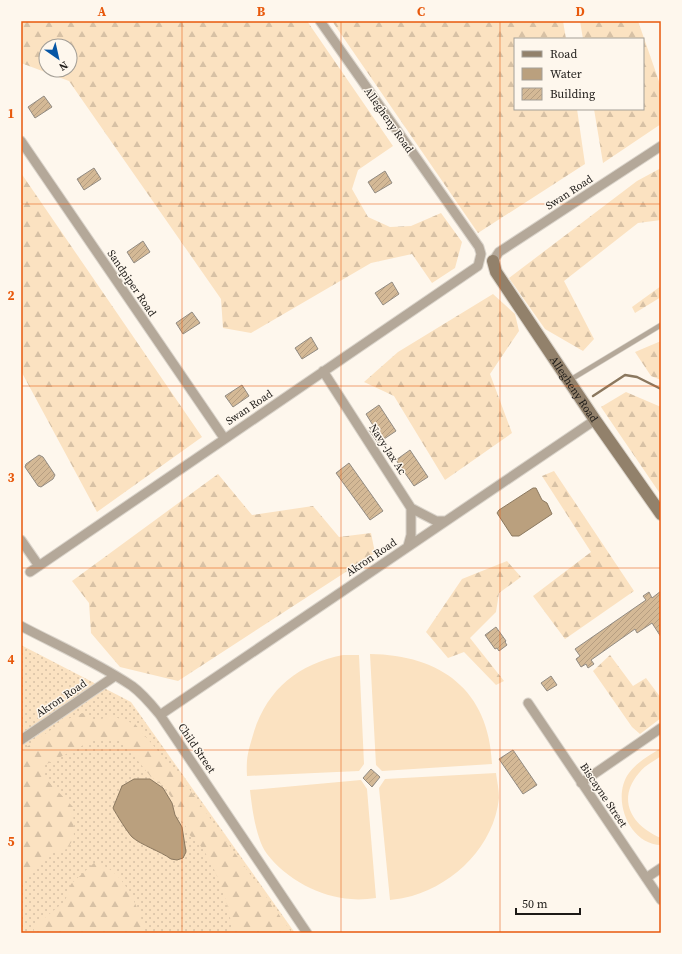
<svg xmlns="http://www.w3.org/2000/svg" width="682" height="954" font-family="'Source Serif 4',serif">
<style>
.grass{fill:url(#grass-dots)}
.forest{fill:url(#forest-firs);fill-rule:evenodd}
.pitch{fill:#fbe2c1}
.water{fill:#baa07e;stroke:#8b785f}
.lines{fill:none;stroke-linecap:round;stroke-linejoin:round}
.stream{stroke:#8b785f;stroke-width:2.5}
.building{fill:url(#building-hatch);stroke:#928b82}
.lane-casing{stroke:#dad4cb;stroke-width:6}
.street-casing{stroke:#dad4cb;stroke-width:11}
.secondary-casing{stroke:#dad4cb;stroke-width:14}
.lane{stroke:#b4a899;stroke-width:4.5}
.street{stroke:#b4a899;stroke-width:9}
.secondary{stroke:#92816b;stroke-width:12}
.grid{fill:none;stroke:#e8590c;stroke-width:1;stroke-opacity:0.55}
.labels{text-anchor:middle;stroke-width:3;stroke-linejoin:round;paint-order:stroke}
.street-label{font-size:11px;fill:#1d1a17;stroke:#fef7ed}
.neatline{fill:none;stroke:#e8590c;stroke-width:1.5}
.grid-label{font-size:13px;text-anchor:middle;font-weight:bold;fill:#e8590c}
</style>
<defs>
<pattern id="grass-dots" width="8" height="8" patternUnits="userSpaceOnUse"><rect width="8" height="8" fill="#fbe2c1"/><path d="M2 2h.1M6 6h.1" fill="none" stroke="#d7c1a5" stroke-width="1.8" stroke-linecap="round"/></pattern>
<pattern id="forest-firs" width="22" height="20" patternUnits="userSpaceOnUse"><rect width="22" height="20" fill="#fbe2c1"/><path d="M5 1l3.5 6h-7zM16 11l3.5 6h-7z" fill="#d7c1a5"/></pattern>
<pattern id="building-hatch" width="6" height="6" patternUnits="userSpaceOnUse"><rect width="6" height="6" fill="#d4b996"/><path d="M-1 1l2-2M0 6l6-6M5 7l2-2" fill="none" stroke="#b69e81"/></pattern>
</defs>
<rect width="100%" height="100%" fill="#fef7ed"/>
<path class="grass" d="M21 645 131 702 295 933H21Z"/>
<path class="forest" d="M21 21H307L393 146 358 170 352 189 368 217 390 227 411 226 441 213 462 242 455 268 432 283 412 254 371 263 251 333 223 328 221 299 69 81 21 63ZM46 46H70V70H46Z
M332 21H563L566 39H515V109H577L585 164 478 233Z
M580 21H638L661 87V124L603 163 594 109H643V39H583Z
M661 168V220L638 223 564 281 594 339 583 351 545 329 509 278 637 181Z
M21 173 202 437 97 512 21 371Z
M661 286V297L635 313 632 307Z
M493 294 515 314 519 331 490 374 512 433 445 480 394 396 364 382 398 352Z
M661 341V380L651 376 635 352Z
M626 392 661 407V495L601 407Z
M554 471 634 591 565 639 533 596 591 552 542 476Z
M218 474 252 515 313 506 339 537 371 533 375 553 178 681 120 667 91 633 89 603 72 581Z
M507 561 521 577 499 593 496 612 470 638 504 681 496 685 464 652 448 658 426 632 462 579Z
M610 655 633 686 646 678 661 698V718L640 734 632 727 593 671Z
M83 713 94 721 112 716 135 724 185 783 292 933H231C234 913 212 856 197 842 194 839 191 836 188 834L187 828 177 814 174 802 165 787 151 777 122 741 95 739 43 766 46 779 73 807 74 838 67 849 51 853 21 882V751L65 720Z
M94 863C123 867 138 907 146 933H33L35 926 65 901 71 884Z"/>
<path class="pitch" d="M370 654C441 655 489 690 492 764L382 771 376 765Z
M343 655H359L364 764 359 771 247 776C246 758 248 752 253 735 266 690 298 664 343 655Z
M661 748V756C654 761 644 766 639 773 616 800 632 826 661 838V845C628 844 611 797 629 773 637 762 650 755 661 748Z
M496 773C497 781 499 790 499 798 494 845 456 883 412 896 405 898 397 899 390 900L379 788 385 779Z
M361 780 367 789 376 898C368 899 359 900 351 899 320 897 286 879 267 854 256 839 252 808 250 790Z"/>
<path class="water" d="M533 488H536L542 500 547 503 552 514 519 536H512L497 513 499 510Z
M134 779H150L163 788 172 803 175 815 182 827 186 852 183 858 177 860 171 859C160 851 141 845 132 837 128 833 116 814 113 808L122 786Z"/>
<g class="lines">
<path class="stream" d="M593 396 625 375 637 377 661 389"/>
</g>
<path class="building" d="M44 96 52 107 35 118 28 107Z
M94 168 101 179 84 190 77 179Z
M385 171 392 183 375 193 368 182Z
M143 241 150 252 134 263 127 252Z
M392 282 399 294 383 305 375 293Z
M192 312 200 323 183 334 176 323Z
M311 337 318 349 302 359 295 348Z
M242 385 249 396 233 407 225 396Z
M379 405 396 431 378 443 369 430 374 427 366 414Z
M410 450 428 477 414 486 396 460Z
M39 455 43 457 55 475 53 479 41 487 38 486 25 467 26 464Z
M349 463 383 511 370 520 336 473Z
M661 591V637L652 623 637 633 635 629 591 660 594 664 588 668 586 664 581 667 576 659 580 656 575 649 646 600 643 596 649 592 652 598Z
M496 627 506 641 505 642 507 645 499 651 497 648 495 649 485 635Z
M551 676 557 685 547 691 541 683Z
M513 750 537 785 523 794 499 759Z
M371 769 380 777 372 787 363 778Z"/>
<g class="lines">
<g class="lane-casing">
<path id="lane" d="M570 380 661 325"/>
</g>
<g class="street-casing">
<path id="street" d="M21 141 224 438
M493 261 499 252 661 146
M323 371 411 508 436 521H446
M21 540 39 566
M408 546 411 535V508
M30 572 478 266 481 254 479 247 320 21
M21 626C57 645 98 663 132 686 143 694 151 704 160 715L307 933
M528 703 661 900
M160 715 595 420
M21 740 115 676
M581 783 661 728
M646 878 661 868"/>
</g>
<g class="secondary-casing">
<g id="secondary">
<path id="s1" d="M493 261 496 272 595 420 661 514"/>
</g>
</g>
<use href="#lane" class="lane"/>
<use href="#street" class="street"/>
<use href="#secondary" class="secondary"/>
</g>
<path class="grid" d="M182 21V933M341 21V933M500 21V933M21 204H661M21 386H661M21 568H661M21 750H661"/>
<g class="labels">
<g class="street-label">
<text transform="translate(389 120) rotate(55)" y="4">Allegheny Road</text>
<text transform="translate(569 192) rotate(-33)" y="4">Swan Road</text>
<text transform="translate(132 283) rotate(56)" y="4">Sandpiper Road</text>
<text dy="4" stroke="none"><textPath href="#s1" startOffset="152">Allegheny Road</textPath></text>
<text transform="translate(249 407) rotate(-34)" y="4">Swan Road</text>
<text transform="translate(388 449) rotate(57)" y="4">Navy-Jax Ac</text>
<text transform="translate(371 557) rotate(-34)" y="4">Akron Road</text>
<text transform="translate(61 698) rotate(-34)" y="4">Akron Road</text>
<text transform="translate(197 748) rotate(56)" y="4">Child Street</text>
<text transform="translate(604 795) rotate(56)" y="4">Biscayne Street</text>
</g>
</g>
<rect width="682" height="954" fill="none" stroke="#fef7ed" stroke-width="44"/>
<rect x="514" y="38" width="130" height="72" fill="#fef7ed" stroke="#a49f97"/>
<rect x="522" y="51" width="20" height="6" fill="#92816b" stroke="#a49f97"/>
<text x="550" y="58" font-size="12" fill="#1d1a17">Road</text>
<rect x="522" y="68" width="20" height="12" fill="#baa07e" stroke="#a49f97"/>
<text x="550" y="78" font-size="12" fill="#1d1a17">Water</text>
<rect x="522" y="88" width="20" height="12" fill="url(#building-hatch)" stroke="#a49f97"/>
<text x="550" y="98" font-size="12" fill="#1d1a17">Building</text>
<g transform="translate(58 58) rotate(146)"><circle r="19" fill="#fef7ed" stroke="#a49f97"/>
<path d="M0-3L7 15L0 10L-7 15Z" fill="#0656a5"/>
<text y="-6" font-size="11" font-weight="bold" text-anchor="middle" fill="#1d1a17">N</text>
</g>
<path d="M516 908v6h64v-6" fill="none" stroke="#1d1a17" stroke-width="2"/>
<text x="522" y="908" font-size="12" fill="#1d1a17" stroke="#fef7ed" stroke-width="3" paint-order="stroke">50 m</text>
<rect x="22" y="22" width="638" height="910" class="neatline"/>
<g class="grid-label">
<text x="102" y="16">A</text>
<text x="261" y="16">B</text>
<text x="421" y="16">C</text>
<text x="580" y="16">D</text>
<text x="11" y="118">1</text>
<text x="11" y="300">2</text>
<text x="11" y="482">3</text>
<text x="11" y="664">4</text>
<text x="11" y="846">5</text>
</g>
</svg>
